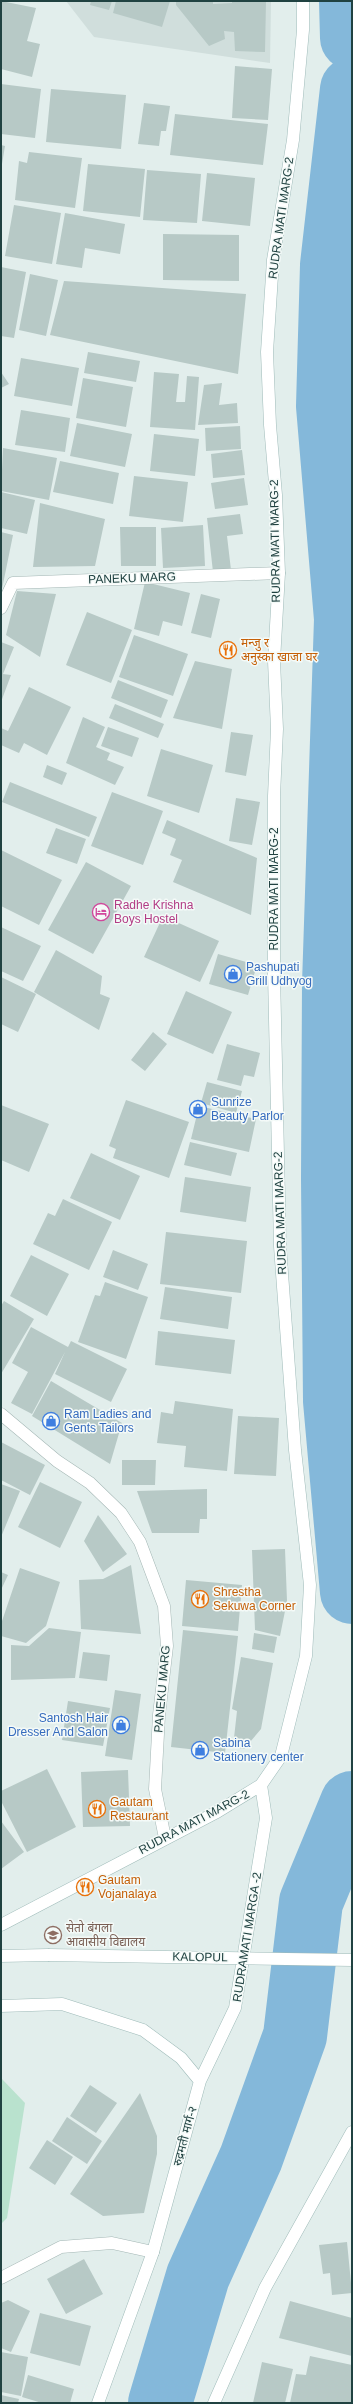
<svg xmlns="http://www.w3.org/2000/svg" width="353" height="2404" font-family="Arial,'Noto Sans Devanagari',sans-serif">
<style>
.built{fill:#d0dedc}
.green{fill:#b9e2ce}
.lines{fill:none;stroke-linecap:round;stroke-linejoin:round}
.river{stroke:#84b8da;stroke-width:64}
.building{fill:#b7c9c6}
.street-casing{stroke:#a4b7b5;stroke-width:13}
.secondary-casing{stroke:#9fbbb9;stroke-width:13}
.street{stroke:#fff;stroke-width:12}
.secondary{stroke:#fff;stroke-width:12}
.secondary-bridge-casing{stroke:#9fbbb9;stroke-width:13;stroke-linecap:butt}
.secondary-bridge{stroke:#fff;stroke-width:12}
.labels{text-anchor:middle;stroke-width:3;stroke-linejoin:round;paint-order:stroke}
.street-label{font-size:12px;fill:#204241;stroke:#f4faf8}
.food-label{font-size:12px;fill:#c56008;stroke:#f4faf8;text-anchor:start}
.hotel-label{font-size:12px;fill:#b23c85;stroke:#f4faf8;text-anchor:start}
.shop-label{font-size:12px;fill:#366cbe;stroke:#f4faf8;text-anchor:start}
.education-label{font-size:12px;fill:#785e54;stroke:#f4faf8;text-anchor:start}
</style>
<rect width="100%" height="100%" fill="#e2eeec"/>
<path class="built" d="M66 1H271L270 63 94 37Z"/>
<path class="green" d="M1 2078 25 2103 7 2218 1 2224Z"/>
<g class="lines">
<path class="river" d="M351 1 352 38
M352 89 332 265 328 406 346 619 334 984 333 1179 335 1401 352 1592
M160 2403 198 2276 251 2158 295 2036 311 1902 352 1803"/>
</g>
<path class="building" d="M1 1 36 8 27 41 40 44 32 77 1 69Z
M91 1H112L109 10 90 5Z
M116 1H170L162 27 113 13Z
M176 1H213V4L232 3V1H266L265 52 235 51 234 32 224 31 225 39 209 46 176 5Z
M235 66 272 69 268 120 232 118Z
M1 84 41 89 35 138 1 134Z
M51 89 126 95 121 149 46 142Z
M144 103 170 106 166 131H161L159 146 138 144Z
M175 114 268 124 263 165 170 155Z
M1 145 5 146 2 164H1Z
M29 152 82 158 75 208 15 200 19 161 27 163Z
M88 164 145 169 140 217 83 211Z
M147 170 201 174 197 223 143 220Z
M207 173 255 178 250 226 202 221Z
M14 205 61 213 52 264 5 256Z
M65 213 125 224 120 254 85 248 82 268 56 264Z
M163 234 239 235V281L163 280Z
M1 267 26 272 14 338 1 336Z
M30 274 58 280 46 336 19 330Z
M64 281 246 294 238 374 50 335Z
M88 352 140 361 136 382 84 373Z
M21 358 79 368 72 406 14 396Z
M1 372 9 384 1 388Z
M154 372 179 374 176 402H185L187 376 199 377 195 430 150 427Z
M83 378 133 387 126 427 76 418Z
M222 383 219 405 237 403 238 423 198 425 204 385Z
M21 410 70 418 65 452 15 445Z
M77 423 132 434 125 467 70 456Z
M240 426 241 449 206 451 205 428Z
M154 434 199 439 195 476 150 471Z
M3 448 57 458 49 500 1 491Z
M242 450 245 475 213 478 211 454Z
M60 461 119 473 113 504 53 492Z
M134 476 188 482 183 522 129 516Z
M244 478 248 505 215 509 211 483Z
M1 492 35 500 27 534 1 528Z
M40 503 105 519 95 566 33 567Z
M240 514 243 534 227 536 231 570 213 572 207 518Z
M203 525 205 566 163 568 161 528Z
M120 527H156V566H121Z
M1 532 13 535 2 589H1Z
M145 582 190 593 182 626 163 621 159 636 134 629Z
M17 591 56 594 40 657 6 635Z
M201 594 220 599 211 638 191 633Z
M87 612 132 630 111 683 66 665Z
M134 635 188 654 173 696 119 677Z
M1 642 14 647 3 674 11 675 1 702Z
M195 661 232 669 222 729 173 718Z
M118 680 168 700 161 718 111 698Z
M29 687 71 707 47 755 24 743 19 753 1 745V728L8 731Z
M115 704 164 724 158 738 109 718Z
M83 717 105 727 96 747 110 753 107 760 124 767 115 785 66 763Z
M108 727 139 738 132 757 101 746Z
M231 732 253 735 246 776 225 772Z
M161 749 213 765 199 813 147 796Z
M47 765 67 773 62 785 43 777Z
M10 782 97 817 89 837 2 802Z
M112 792 163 811 143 865 91 846Z
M236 798 260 802 252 845 229 841Z
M167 820 257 858 251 915 173 882 182 860 170 855 176 839 162 833Z
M56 828 86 839 77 864 46 853Z
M1 850 62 880 39 925 1 906Z
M86 862 131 886 93 954 48 930Z
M163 916 219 941 200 982 144 957Z
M1 927 41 946 23 981 1 971Z
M56 950 102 976 100 994 110 998 99 1030 34 992Z
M218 954 257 965 248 995 209 984Z
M1 977 36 994 18 1032 1 1024Z
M186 991 232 1012 213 1054 167 1034Z
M153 1032 167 1044 145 1071 131 1060Z
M227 1044 260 1053 254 1077 244 1075 241 1086 217 1080Z
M207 1082 242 1091 236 1113 201 1103Z
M126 1100 189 1122 169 1178 113 1158 116 1149 109 1146Z
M1 1105 49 1124 29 1172 1 1160Z
M199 1106 256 1119 249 1152 191 1139Z
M190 1142 237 1153 231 1176 184 1165Z
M91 1153 140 1176 120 1220 70 1198Z
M185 1177 251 1187 246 1222 180 1212Z
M63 1199 112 1222 89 1270 33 1244 48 1213 55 1216Z
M166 1232 247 1241 241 1293 160 1284Z
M113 1250 148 1264 138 1290 103 1277Z
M31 1255 69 1274 47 1316 10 1296Z
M105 1282 148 1297 126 1359 78 1342 95 1295 100 1296Z
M165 1287 232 1297 228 1329 160 1319Z
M4 1301 34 1319 1 1374V1306Z
M31 1327 68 1347 71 1341 127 1369 111 1402 55 1374 65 1352 32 1414 11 1403 28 1372 12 1363Z
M158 1331 235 1340 231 1374 155 1365Z
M51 1381 122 1423 110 1464 32 1416Z
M175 1401 233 1409 227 1471 184 1467 186 1446 157 1443 161 1412 173 1414Z
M238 1416 279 1418 276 1476 234 1474Z
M1 1442 45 1465 30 1495 1 1480Z
M122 1460H156L155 1485H122Z
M40 1482 82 1502 60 1548 18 1527Z
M1 1484 20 1491 1 1537Z
M207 1489V1519H200L199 1533H152L137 1491Z
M98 1515 127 1554 103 1572 84 1541Z
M285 1549 287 1601 280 1636 255 1630 252 1550Z
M131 1565 141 1634 81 1629 79 1580 103 1579Z
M20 1568 60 1582 46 1626 26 1643 1 1636V1624Z
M1 1572 8 1575 1 1590Z
M186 1580 242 1585 238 1631 182 1626Z
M49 1628 81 1632 75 1678 11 1680V1645L29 1646Z
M183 1630 238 1636 225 1753 171 1747Z
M254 1633 277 1637 274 1653 252 1649Z
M83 1652 110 1655 107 1681 79 1678Z
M241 1657 273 1663 261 1729 244 1749 233 1747 237 1711 232 1709Z
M115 1690 141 1694 132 1760 105 1756Z
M68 1701 110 1708 103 1746 62 1740Z
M47 1769 76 1827 27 1852 1 1801V1791Z
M128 1770 130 1826 83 1827 81 1772Z
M1 1821 24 1852 1 1869Z
M90 2085 117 2103 96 2133 70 2116Z
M140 2093 157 2136V2154L144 2213 103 2216 70 2194Z
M67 2117 102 2141 87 2164 52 2141Z
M47 2140 73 2157 55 2185 29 2168Z
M347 2242 352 2293 332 2295 330 2273 323 2274 319 2245Z
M84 2259 103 2294 66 2314 47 2279Z
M8 2300 30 2311 11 2352 1 2348V2303Z
M290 2301 352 2318V2356L279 2338Z
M40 2313 91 2326 80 2366 30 2353Z
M1 2352 28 2357 21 2396 1 2392Z
M310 2356 352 2365V2403H290L296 2374 306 2375Z
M262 2362 293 2369 285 2403H253Z
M28 2375 74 2389 70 2403H42L22 2397Z
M1 2395 19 2399 18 2403H1Z"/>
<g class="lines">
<g class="street-casing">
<path id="street" d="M1 608 13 583 279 573
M1 1414 57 1461 90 1483 121 1513 140 1542 164 1606 167 1646 159 1715 155 1789 165 1838
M1 2278 61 2247 112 2243 153 2252"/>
</g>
<g class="secondary-casing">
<path id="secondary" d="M1 1925 217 1812 261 1785 281 1756 306 1656 310 1585 295 1450 280 1246 274 974V796L277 729 274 661 279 573 276 495 270 425 267 352 273 260 293 140 303 30V1
M1 1956 48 1955
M1 2006 62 2004 143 2030 181 2058 200 2081 153 2252 98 2403
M200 2081 235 2008 266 1818 261 1785
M214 2403 265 2288 352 2132"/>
</g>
<use href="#street" class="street"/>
<use href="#secondary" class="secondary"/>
<g class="secondary-bridge-casing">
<path id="secondary-bridge" d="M48 1955 352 1960"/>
</g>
<use href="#secondary-bridge" class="secondary-bridge"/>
</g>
<defs>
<g id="restaurant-ring" transform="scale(0.9)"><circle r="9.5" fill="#f4faf8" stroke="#e8710a" stroke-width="1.5"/><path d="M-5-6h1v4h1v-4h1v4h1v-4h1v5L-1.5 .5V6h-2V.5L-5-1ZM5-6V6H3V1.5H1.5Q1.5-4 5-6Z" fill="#e8710a"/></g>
<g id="hotel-ring" transform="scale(0.9)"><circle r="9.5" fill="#f4faf8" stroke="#d1479c" stroke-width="1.5"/><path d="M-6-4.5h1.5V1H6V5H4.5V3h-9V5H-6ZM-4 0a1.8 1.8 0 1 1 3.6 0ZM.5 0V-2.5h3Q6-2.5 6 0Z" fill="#d1479c"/></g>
<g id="shop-ring" transform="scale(0.9)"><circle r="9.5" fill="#f4faf8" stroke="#3f7fe0" stroke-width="1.5"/><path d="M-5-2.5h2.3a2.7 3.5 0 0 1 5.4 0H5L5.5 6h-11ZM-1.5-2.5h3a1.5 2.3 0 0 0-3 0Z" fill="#3f7fe0"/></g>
<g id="school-ring" transform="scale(0.9)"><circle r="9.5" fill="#f4faf8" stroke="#8d6e63" stroke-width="1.5"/><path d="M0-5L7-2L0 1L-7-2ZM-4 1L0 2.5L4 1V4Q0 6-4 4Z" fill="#8d6e63"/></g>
</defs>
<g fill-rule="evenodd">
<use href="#restaurant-ring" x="228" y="650"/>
<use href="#hotel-ring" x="101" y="912"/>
<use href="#shop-ring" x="233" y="974"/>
<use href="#shop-ring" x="198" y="1109"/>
<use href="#shop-ring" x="51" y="1421"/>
<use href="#restaurant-ring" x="200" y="1599"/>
<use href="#shop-ring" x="121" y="1725"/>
<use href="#shop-ring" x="200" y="1750"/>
<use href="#restaurant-ring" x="97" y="1809"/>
<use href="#restaurant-ring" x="85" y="1887"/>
<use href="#school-ring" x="53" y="1935"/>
</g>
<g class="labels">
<g class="street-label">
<text transform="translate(281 218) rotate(-82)" y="4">RUDRA MATI MARG-2</text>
<text transform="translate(275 541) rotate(-91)" y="4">RUDRA MATI MARG-2</text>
<text transform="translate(132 578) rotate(-2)" y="4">PANEKU MARG</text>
<text transform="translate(274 889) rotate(-90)" y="4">RUDRA MATI MARG-2</text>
<text transform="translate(280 1213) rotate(-92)" y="4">RUDRA MATI MARG-2</text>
<text transform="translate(162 1689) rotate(-85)" y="4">PANEKU MARG</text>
<text transform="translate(194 1822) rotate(-28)" y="4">RUDRA MATI MARG-2</text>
<text transform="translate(247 1937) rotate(-81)" y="4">RUDRAMATI MARGA -2</text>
<text transform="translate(200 1957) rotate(1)" y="4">KALOPUL</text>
<text transform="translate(185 2136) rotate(-75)" y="4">रुद्रमती मार्ग-२</text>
</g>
<g class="food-label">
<text x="241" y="647">मन्जु र<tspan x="241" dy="14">अनुस्का खाजा घर</tspan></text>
<text x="213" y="1596">Shrestha<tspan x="213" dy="14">Sekuwa Corner</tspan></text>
<text x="110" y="1806">Gautam<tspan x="110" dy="14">Restaurant</tspan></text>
<text x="98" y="1884">Gautam<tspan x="98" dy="14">Vojanalaya</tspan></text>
</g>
<g class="hotel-label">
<text x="114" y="909">Radhe Krishna<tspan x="114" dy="14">Boys Hostel</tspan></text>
</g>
<g class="shop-label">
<text x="246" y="971">Pashupati<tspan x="246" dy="14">Grill Udhyog</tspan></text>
<text x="211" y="1106">Sunrize<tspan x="211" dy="14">Beauty Parlor</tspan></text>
<text x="64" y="1418">Ram Ladies and<tspan x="64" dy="14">Gents Tailors</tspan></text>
<text x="108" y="1722" text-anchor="end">Santosh Hair<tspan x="108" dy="14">Dresser And Salon</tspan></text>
<text x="213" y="1747">Sabina<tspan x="213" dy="14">Stationery center</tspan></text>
</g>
<g class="education-label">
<text x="66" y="1932">सेतो बंगला<tspan x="66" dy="14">आवासीय विद्यालय</tspan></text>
</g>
</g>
<rect width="353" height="2404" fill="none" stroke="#204241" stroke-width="4"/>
</svg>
